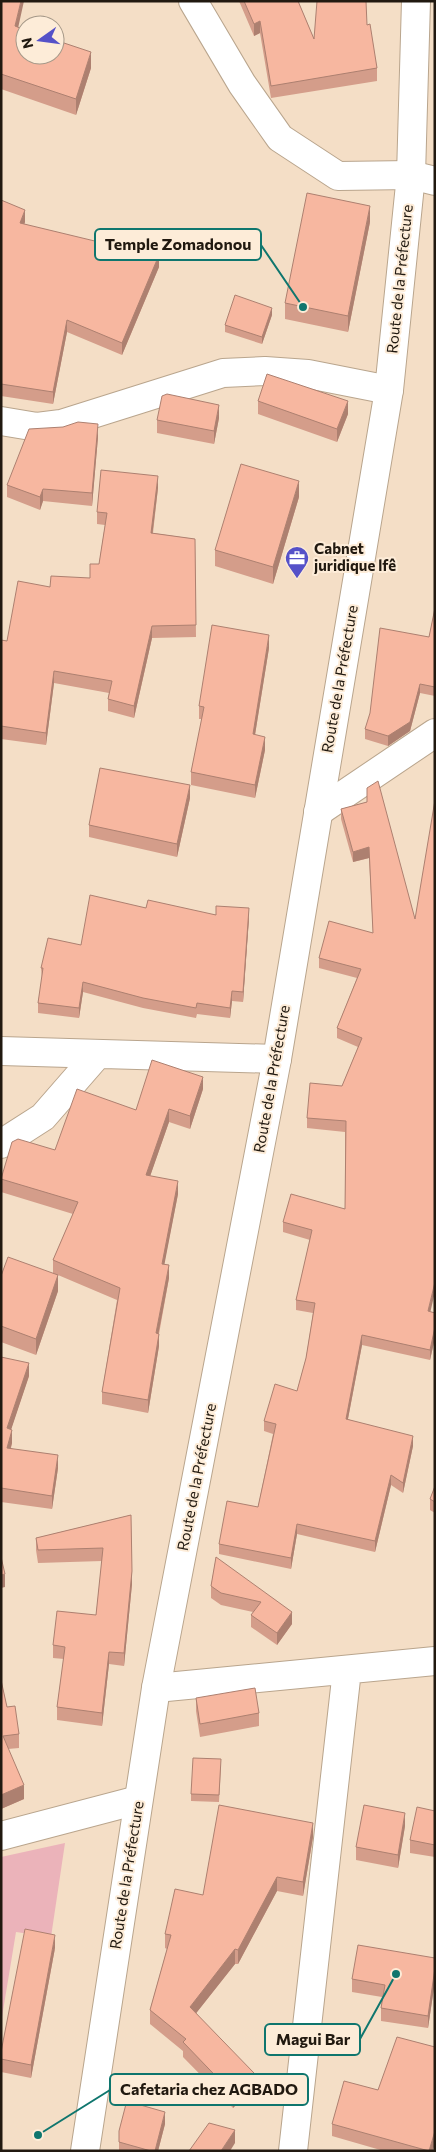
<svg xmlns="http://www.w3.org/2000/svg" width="436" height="2152" font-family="Commissioner,sans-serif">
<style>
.green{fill:#ebb3ba}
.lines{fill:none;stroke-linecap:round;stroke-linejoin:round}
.minor-casing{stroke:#b9a58d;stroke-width:30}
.tertiary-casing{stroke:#b9a58d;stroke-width:30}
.minor{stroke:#fff;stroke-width:28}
.tertiary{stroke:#fff;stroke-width:28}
.wall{fill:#d49d8a}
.shaded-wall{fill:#ad8070}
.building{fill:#f7b7a0;stroke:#ad8070}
.labels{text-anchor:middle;stroke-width:4;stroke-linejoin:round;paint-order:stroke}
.street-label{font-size:15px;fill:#211910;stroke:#fdecd8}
.poi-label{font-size:15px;font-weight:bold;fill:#211910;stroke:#fdecd8;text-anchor:start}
.leader{fill:none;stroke:#0f766e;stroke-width:2}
.callout-dot{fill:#0f766e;stroke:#fdecd8;stroke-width:2}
.callout{fill:#fdecd8;stroke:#0f766e;stroke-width:2}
.callout-label{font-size:16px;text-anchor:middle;font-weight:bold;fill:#211910}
</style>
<rect width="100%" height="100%" fill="#f4dec6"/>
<path class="green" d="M65 1843 51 1937 16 1932 1 2023V1857Z"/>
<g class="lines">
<g class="minor-casing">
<path id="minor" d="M193 1 242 84 280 138 338 176 411 175 435 181
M1 421 37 427 61 424 223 373 265 371 308 374 389 390
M318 812 435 733
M1 1051 277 1059
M1 1144 43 1117 97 1055
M156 1688 435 1661
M1 1836 138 1800
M293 2151 347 1670"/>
</g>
<g class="tertiary-casing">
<path id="tertiary" d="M85 2151 156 1688 277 1059 389 390 411 175 416 1"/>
</g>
<use href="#minor" class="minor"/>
<use href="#tertiary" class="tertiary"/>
</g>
<path class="wall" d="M1 1 18 27 91 68 76 115 1 89Z
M239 1H298L314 39 367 25 377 68V81L271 98 260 33 254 36Z
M1 200 25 222 24 224 159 267 122 355 67 332 53 404 1 396Z
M370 222 348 332 285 319V303Z
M272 315 262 344 225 332V325Z
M258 401 348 414 337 442 258 414Z
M219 418 214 444 157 433V420Z
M98 437 92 506 43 501 40 510 7 497V485Z
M158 488 153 533 195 539 196 637 152 638 134 718 108 711V699L109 693 54 683 46 745 1 739V640L7 641 50 587 90 578 99 564 105 525 97 524V512Z
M299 497 273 584 215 566V550Z
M435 608V696L420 693 410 731 388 746 365 739V729L429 637Z
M269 648 255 735 265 750 255 798 191 785V772L202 719H199V706Z
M367 788 430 1312 435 1313V1338L430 1360 362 1345 348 1419 413 1446 403 1493 391 1485 375 1552 297 1534 291 1569 219 1554V1544L258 1507 273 1434 264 1431V1421L297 1391 306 1358 313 1313 296 1310V1300L310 1240 283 1232V1222L345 1209V1132L307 1128V1118L342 1086 358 1047 337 1038V1028L357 978 319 968V958L373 933 369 858 353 862 341 819V809L367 802Z
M190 798 177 857 89 837V825Z
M146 908 249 918 243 1002 232 1001 230 1018 197 1014 196 1018 143 1008 83 992 79 1018 38 1013V1003L42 978 41 968Z
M203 1089 190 1129 169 1122 150 1176 178 1194 164 1264 169 1278 159 1334V1346L148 1413 102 1404V1392L117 1300 58 1275V1291L36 1355 1 1342V1276L53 1273V1260L73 1214 1 1192V1179L55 1150 136 1110Z
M1 1357 29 1376 11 1429 12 1443 11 1448 58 1468 52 1509 1 1502Z
M435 1486V1513L430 1510V1499Z
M131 1515 132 1584 124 1666 109 1664 102 1726 57 1720V1707L64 1659 53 1658V1645L96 1615 102 1561 38 1563 36 1550V1538Z
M216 1557 292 1624 277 1645 251 1627V1615L253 1612 221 1605 211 1598V1586Z
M1 1680 7 1707 19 1734V1748L8 1749 24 1799 1 1809Z
M196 1698 259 1713V1726L200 1737 196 1711Z
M221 1766 219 1802 191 1801V1794Z
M435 1811V1857L410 1853V1840Z
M405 1826 398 1868 356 1860V1847Z
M313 1837 303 1896 277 1891 238 1964H235L196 2013 254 2087 233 2108 183 2057V2051L150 2024V2010L167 1949 165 1948V1934L203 1895Z
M55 1948 31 2078 1 2072V2059Z
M435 1958V1981L428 2028 381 2021V2008L382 1997 352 1992V1979Z
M165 2124 158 2151H119V2131Z
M332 2124 433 2151H384L332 2136Z"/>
<path class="shaded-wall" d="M21 1H24L15 42V26Z
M260 21V33L254 36V24Z
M91 52V68L76 115V99Z
M370 206V222L348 332V316Z
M25 210V222L20 236V223Z
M159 255V267L122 355V343Z
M272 308V315L262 344V337Z
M67 320V332L53 404V392Z
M348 401V414L337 442V429Z
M219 405V418L214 444V431Z
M98 424V437L92 506V493Z
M158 476V488L151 545V533Z
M299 481V497L273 584V567Z
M43 489V501L40 510V497Z
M152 626V638L134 718V706Z
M269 635V648L253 747V734Z
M54 671V683L46 745V733Z
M420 684V693L410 731 388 746V736Z
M265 737V750L255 798V785Z
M190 785V798L177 857V844Z
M369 847V858L353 862V852Z
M249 908V918L243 1002V992Z
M83 982V992L79 1018V1008Z
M232 991V1001L230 1018V1008Z
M203 1077V1089L190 1129V1116Z
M169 1109V1122L146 1188V1175Z
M178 1181V1194L162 1277V1264Z
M169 1265V1278L156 1346V1333Z
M58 1275V1291L36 1355V1339Z
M435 1282V1292L428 1322V1311Z
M435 1327V1338L430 1360V1350Z
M159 1334V1346L148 1413V1400Z
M362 1335V1345L346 1429V1419Z
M29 1363V1376L7 1442V1428Z
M12 1430V1443L7 1461V1448Z
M413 1436V1446L403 1493V1483Z
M58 1455V1468L52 1509V1496Z
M391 1475V1485L375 1552V1541Z
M297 1524V1534L291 1569V1558Z
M132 1571V1584L124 1666V1653Z
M5 1574V1587L1 1588V1575Z
M292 1612V1624L277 1645V1633Z
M109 1652V1664L102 1726V1713Z
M24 1785V1799L1 1809V1795Z
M405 1813V1826L398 1868V1855Z
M313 1823V1837L303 1896V1882Z
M277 1877V1891L238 1964V1950Z
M55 1935V1948L31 2078V2065Z
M235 1949V1964L190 2021V2007Z
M435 1968V1981L428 2028V2016Z
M254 2073V2087L233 2108V2094Z
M165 2112V2124L158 2151H155Z
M235 2130V2143L230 2151H221Z
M435 2131V2143L433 2151H429Z"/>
<path class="building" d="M1 1H21L15 26 25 30V55H55V40L91 52 76 99 1 74Z
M244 1H298L314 39 317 1H366L367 25 370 24 377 68 271 86 260 21 254 24Z
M307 193 370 206 348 316 285 303Z
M1 200 25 210 20 223 103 243 107 233 159 255 122 343 67 320 53 392 1 384Z
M235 295 272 308 262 337 225 325Z
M267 374 348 401 337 429 258 401Z
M167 394 219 405 214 431 157 420 162 396Z
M78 422 98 424 92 493 43 489 40 497 7 485 29 429 63 427Z
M241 464 299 481 273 567 215 550Z
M101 470 158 476 151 533 195 539 196 625 152 626 134 706 108 699 112 681 54 671 46 733 1 726V640L7 641 18 581 50 587 51 576 90 578V564H99L107 513 97 512Z
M435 608V687L420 684 410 722 388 736 365 729 370 713 380 628 429 637Z
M212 625 269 635 253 734 265 737 255 785 191 772 204 707 199 706Z
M100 768 190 785 177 844 89 825Z
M378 781 415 919 435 800V1282L428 1311 435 1313V1327L430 1350 362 1335 346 1419 413 1436 403 1483 391 1475 375 1541 297 1524 291 1558 219 1544 227 1501 258 1507 276 1424 264 1421 275 1384 297 1391 306 1358 315 1303 296 1300 312 1230 283 1222 291 1194 345 1209 346 1121 307 1118 310 1083 342 1086 362 1038 337 1028 361 969 319 958 329 921 373 933 369 847 353 852 341 809 367 802V788Z
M90 895 146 908 148 900 216 915V906L249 908 243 992 232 991 230 1008 197 1003 196 1008 143 998 83 982 79 1008 38 1003 43 968H41L48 938 81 945Z
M152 1060 203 1077 190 1116 169 1109 146 1175 178 1181 162 1264 169 1265 156 1333 159 1334 148 1400 102 1392 120 1288 53 1260 78 1202 1 1179 12 1142 18 1139 55 1150 77 1089 136 1110Z
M8 1257 58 1275 36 1339 1 1326V1276Z
M1 1357 29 1363 7 1428 12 1430 7 1448 58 1455 52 1496 1 1488Z
M435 1486V1502L430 1499Z
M131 1515 132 1571 124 1653 109 1652 102 1713 57 1707 65 1647 53 1645 57 1611 96 1615 103 1548 38 1550 36 1538Z
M1 1557 5 1574 1 1575Z
M216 1557 292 1612 277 1633 251 1615 261 1602 221 1593 211 1586Z
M1 1680 7 1707 15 1706 19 1734 3 1736 24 1785 1 1795Z
M255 1688 259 1713 200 1724 196 1698Z
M193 1758 221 1759 219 1795 191 1794Z
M219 1805 313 1823 303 1882 277 1877 238 1950 235 1949 190 2007 254 2073 233 2094 183 2042 186 2039 150 2010 171 1935 165 1934 175 1889 203 1895Z
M364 1805 405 1813 398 1855 356 1847Z
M417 1807 435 1811V1845L410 1840Z
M25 1929 55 1935 31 2065 1 2059V2052Z
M358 1945 435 1958V1968L428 2016 381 2008 385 1985 352 1979Z
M397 2037 435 2047V2131L429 2151 332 2124 344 2081 378 2090Z
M126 2104H137L165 2112 155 2151H151L119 2142V2131Z
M209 2123 235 2130 221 2151H189Z"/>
<defs>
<g id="office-pin" transform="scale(1.25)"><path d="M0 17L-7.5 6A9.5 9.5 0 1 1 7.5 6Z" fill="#5551c8" stroke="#fdecd8"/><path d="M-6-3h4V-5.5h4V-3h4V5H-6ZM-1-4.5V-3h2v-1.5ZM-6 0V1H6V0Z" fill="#fff"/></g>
</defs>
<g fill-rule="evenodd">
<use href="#office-pin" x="297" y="558"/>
</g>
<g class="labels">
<g class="street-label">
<text transform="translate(400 279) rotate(-84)" y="5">Route de la Préfecture</text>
<text transform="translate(340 679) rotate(-80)" y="5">Route de la Préfecture</text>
<text transform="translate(272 1079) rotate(-80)" y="5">Route de la Préfecture</text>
<text transform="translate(197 1477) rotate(-79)" y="5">Route de la Préfecture</text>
<text transform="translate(127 1875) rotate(-81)" y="5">Route de la Préfecture</text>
</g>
<g class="poi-label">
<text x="314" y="554">Cabnet<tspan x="314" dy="17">juridique lfê</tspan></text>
</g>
</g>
<path class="leader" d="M303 307L261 245M396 1974L360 2039M38 2135L110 2090"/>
<g class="callout-dot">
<circle cx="303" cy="307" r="5"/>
<circle cx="396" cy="1974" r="5"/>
<circle cx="38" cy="2135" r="5"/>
</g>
<g class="callout">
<rect x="95" y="229" width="166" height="31" rx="5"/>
<rect x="265" y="2024" width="95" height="31" rx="5"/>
<rect x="110" y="2074" width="198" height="31" rx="5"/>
</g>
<g class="callout-label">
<text x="178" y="250">Temple Zomadonou</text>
<text x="313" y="2045">Magui Bar</text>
<text x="209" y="2095">Cafetaria chez AGBADO</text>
</g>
<rect width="436" height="2152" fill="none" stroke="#211910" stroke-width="5"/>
<g transform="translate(40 40) rotate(256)"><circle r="24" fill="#fdecd8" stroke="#a59888"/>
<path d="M0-4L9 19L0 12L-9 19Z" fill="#5551c8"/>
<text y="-8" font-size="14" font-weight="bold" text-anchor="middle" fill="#211910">N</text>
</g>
</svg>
